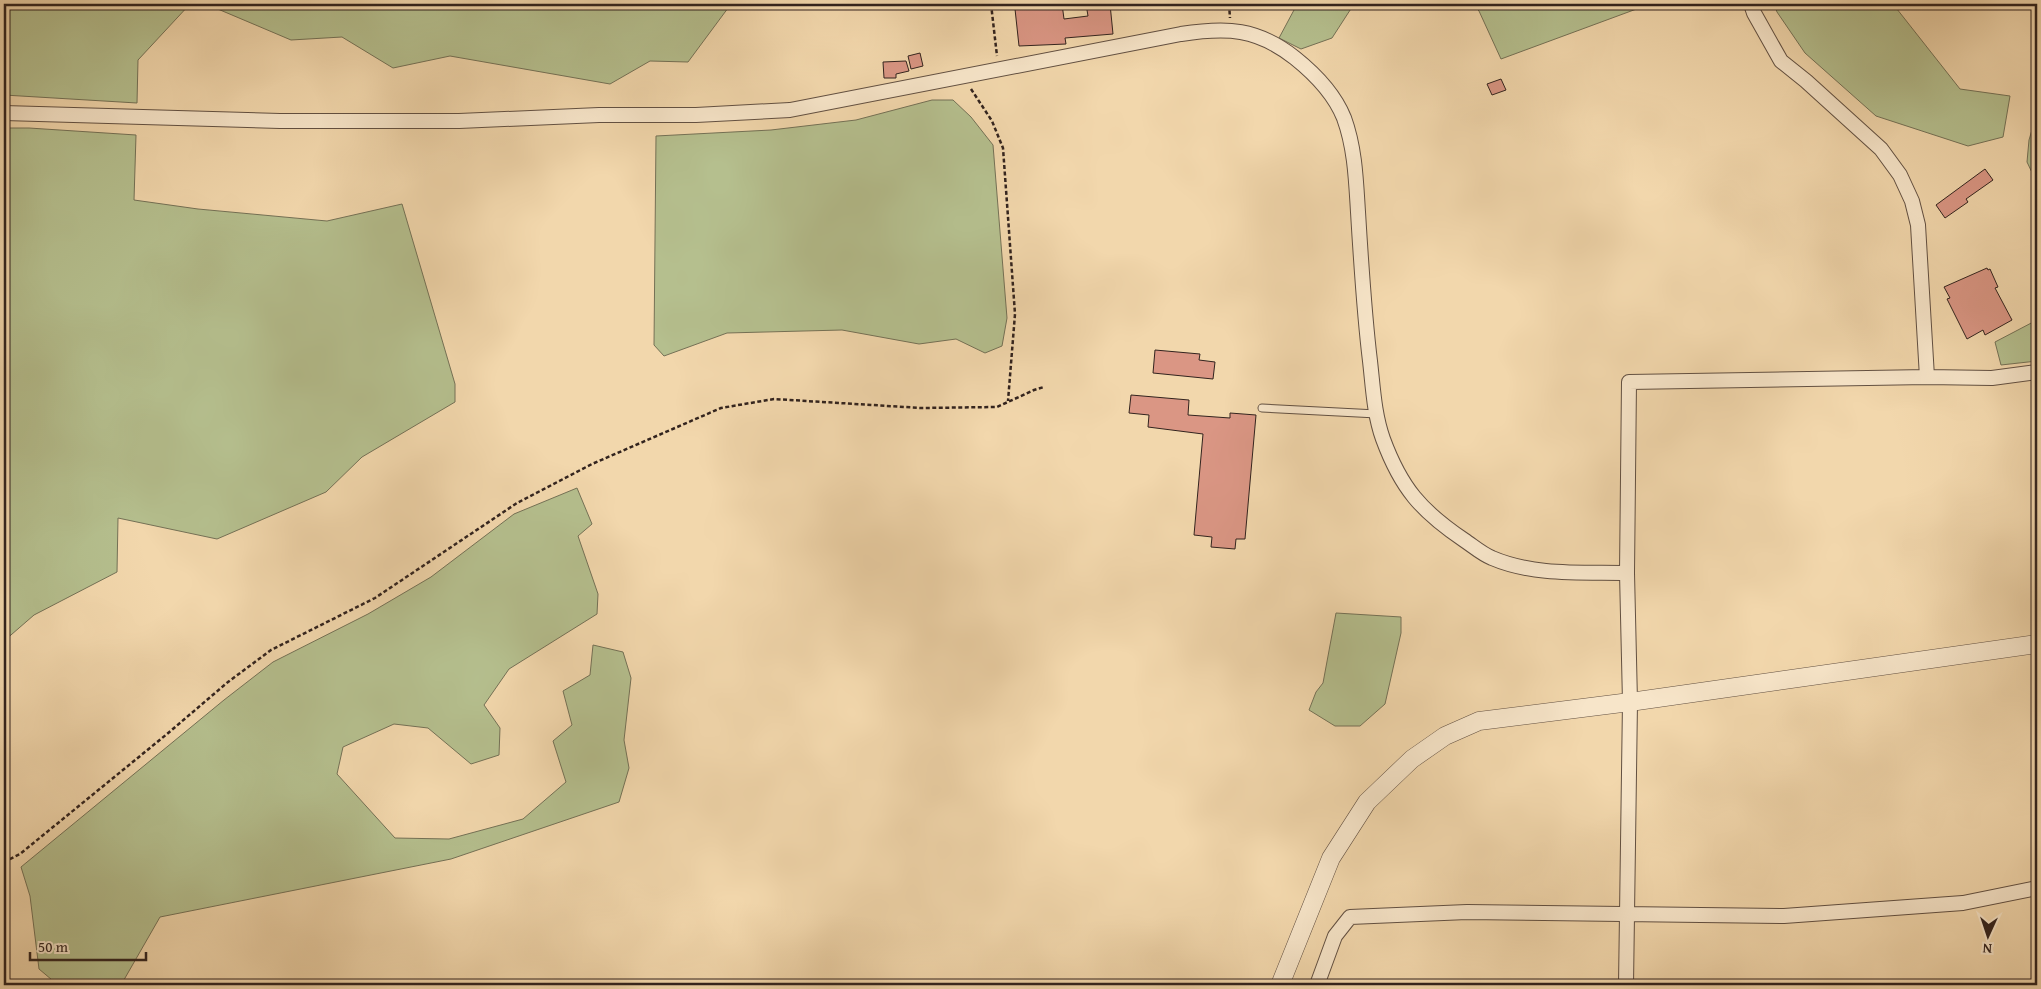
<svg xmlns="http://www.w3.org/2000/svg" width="2041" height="989" font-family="'Gentium Book Plus',serif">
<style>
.green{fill:#b5bf8e;stroke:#747156}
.building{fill:#da9684;stroke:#32231e}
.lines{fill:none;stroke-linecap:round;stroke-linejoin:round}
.service-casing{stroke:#625042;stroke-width:9}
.minor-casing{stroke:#625042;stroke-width:16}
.tertiary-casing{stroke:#625042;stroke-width:19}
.path{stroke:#32231e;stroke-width:2.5;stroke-dasharray:4 2.5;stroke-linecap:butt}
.service{stroke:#f7e5c9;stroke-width:7}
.minor{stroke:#f7e5c9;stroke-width:14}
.tertiary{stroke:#f7e5c9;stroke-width:18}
</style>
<rect width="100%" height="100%" fill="#f2d7ac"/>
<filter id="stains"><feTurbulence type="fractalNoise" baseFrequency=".004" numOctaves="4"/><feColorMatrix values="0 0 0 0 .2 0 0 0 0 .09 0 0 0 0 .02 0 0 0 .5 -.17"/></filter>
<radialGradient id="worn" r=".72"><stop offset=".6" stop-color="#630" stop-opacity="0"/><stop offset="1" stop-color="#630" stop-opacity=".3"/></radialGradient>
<path class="green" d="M4 4H190L138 60 137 103 4 95Z
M206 4H731L688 62 650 61 610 84 450 56 393 68 342 37 291 40Z
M1295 4H1354L1332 38 1301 49 1279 38 1294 10Z
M1472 4H1650L1501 59 1479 11Z
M1774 4H1893L1960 89 2010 96 2003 137 1968 146 1876 116 1805 53 1777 12Z
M932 100H953L971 117 993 145 1007 318 1002 346 985 353 956 339 919 344 842 330 727 333 664 356 654 345 656 136 771 130 856 120Z
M2037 113V183L2027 162 2029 140Z
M4 128H29L136 135 134 200 198 209 327 221 402 204 455 384V402L362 457 326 492 217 539 118 518 117 572 34 615 4 641Z
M2037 320V361L2001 365 1995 342Z
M577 488 592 524 578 536 598 594 597 614 509 669 484 705 500 728 499 755 471 764 428 728 394 724 343 747 337 774 395 838 449 839 523 819 566 782 553 741 572 725 563 691 590 675 593 645 623 652 631 678 624 740 629 768 619 802 451 859 160 917 121 985H58L39 969 30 896 21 867 224 700 273 662 368 614 431 577 514 514Z
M1336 613 1401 617V633L1385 704 1360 726H1335L1309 710 1316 692 1323 683Z"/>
<path class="building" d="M1039 4H1062L1064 19 1088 16 1086 4H1110L1113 34 1065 38 1066 44 1019 46 1015 9 1039 7Z
M920 53 923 66 911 69 908 56Z
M906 61 909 71 896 74V78H884L883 62Z
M1501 79 1506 90 1492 95 1487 84Z
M1985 169 1993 180 1966 199 1968 202 1945 218 1936 205Z
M1987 268 1988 270 1990 269 1998 287 1995 288 2012 320 1985 335 1983 330 1967 339 1947 299 1950 298 1944 287Z
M1155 350 1200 354 1199 360 1215 362 1213 379 1153 373Z
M1131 395 1189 400 1188 415 1230 418V413L1256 415 1245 539H1236L1235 549 1211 547 1212 537 1194 535 1203 434 1148 427 1149 415 1129 413Z"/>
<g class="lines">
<g class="service-casing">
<path id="service" d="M1262 408 1377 414"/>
</g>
<g class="minor-casing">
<path id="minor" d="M1751 4 1754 13 1781 61 1806 81 1881 149 1900 175 1912 201 1918 225 1927 377
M4 113 280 121H459L599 115H696L790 110 1181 34C1227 27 1257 28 1295 58 1315 74 1334 93 1344 118 1355 148 1356 180 1358 212 1361 262 1364 312 1370 361 1373 387 1374 414 1383 439 1401 488 1421 511 1464 540 1473 546 1482 554 1492 558 1534 576 1582 572 1627 573L1629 382 1927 377 1992 378 2037 372
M1317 985 1335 936 1350 917 1467 912 1784 916 1963 903 2037 888
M1626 985 1630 702 1627 573"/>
</g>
<g class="tertiary-casing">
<path id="tertiary" d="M1280 985 1331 858 1367 802 1412 759 1445 736 1479 721 1630 702 2037 644"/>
</g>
<path class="path" d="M991 4 997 56
M1229 4 1230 18
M971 89 992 121 1003 148 1015 314 1008 401
M4 862 20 854 167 734 228 682 271 650 375 598 517 503 592 464 721 408 774 399 921 408 997 407 1034 390 1044 387"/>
<use href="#service" class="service"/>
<use href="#minor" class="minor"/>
<use href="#tertiary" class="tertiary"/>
</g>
<rect width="2041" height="989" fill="none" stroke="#f2d7ac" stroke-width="20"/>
<rect x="5" y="5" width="2031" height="979" fill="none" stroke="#32231e" stroke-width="2.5"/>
<rect x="10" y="10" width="2021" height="969" fill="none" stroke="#32231e"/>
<g transform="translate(1988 936) rotate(183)" stroke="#f7e5c9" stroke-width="4" paint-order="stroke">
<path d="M0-4L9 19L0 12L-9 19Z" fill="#32231e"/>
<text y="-8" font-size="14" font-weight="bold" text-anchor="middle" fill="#32231e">N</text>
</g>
<path d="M30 952v8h116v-8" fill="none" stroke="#32231e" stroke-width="2.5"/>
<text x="38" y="952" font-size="15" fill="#32231e" stroke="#f7e5c9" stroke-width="4" paint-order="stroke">50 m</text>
<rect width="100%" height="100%" filter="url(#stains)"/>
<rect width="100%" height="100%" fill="url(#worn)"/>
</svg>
